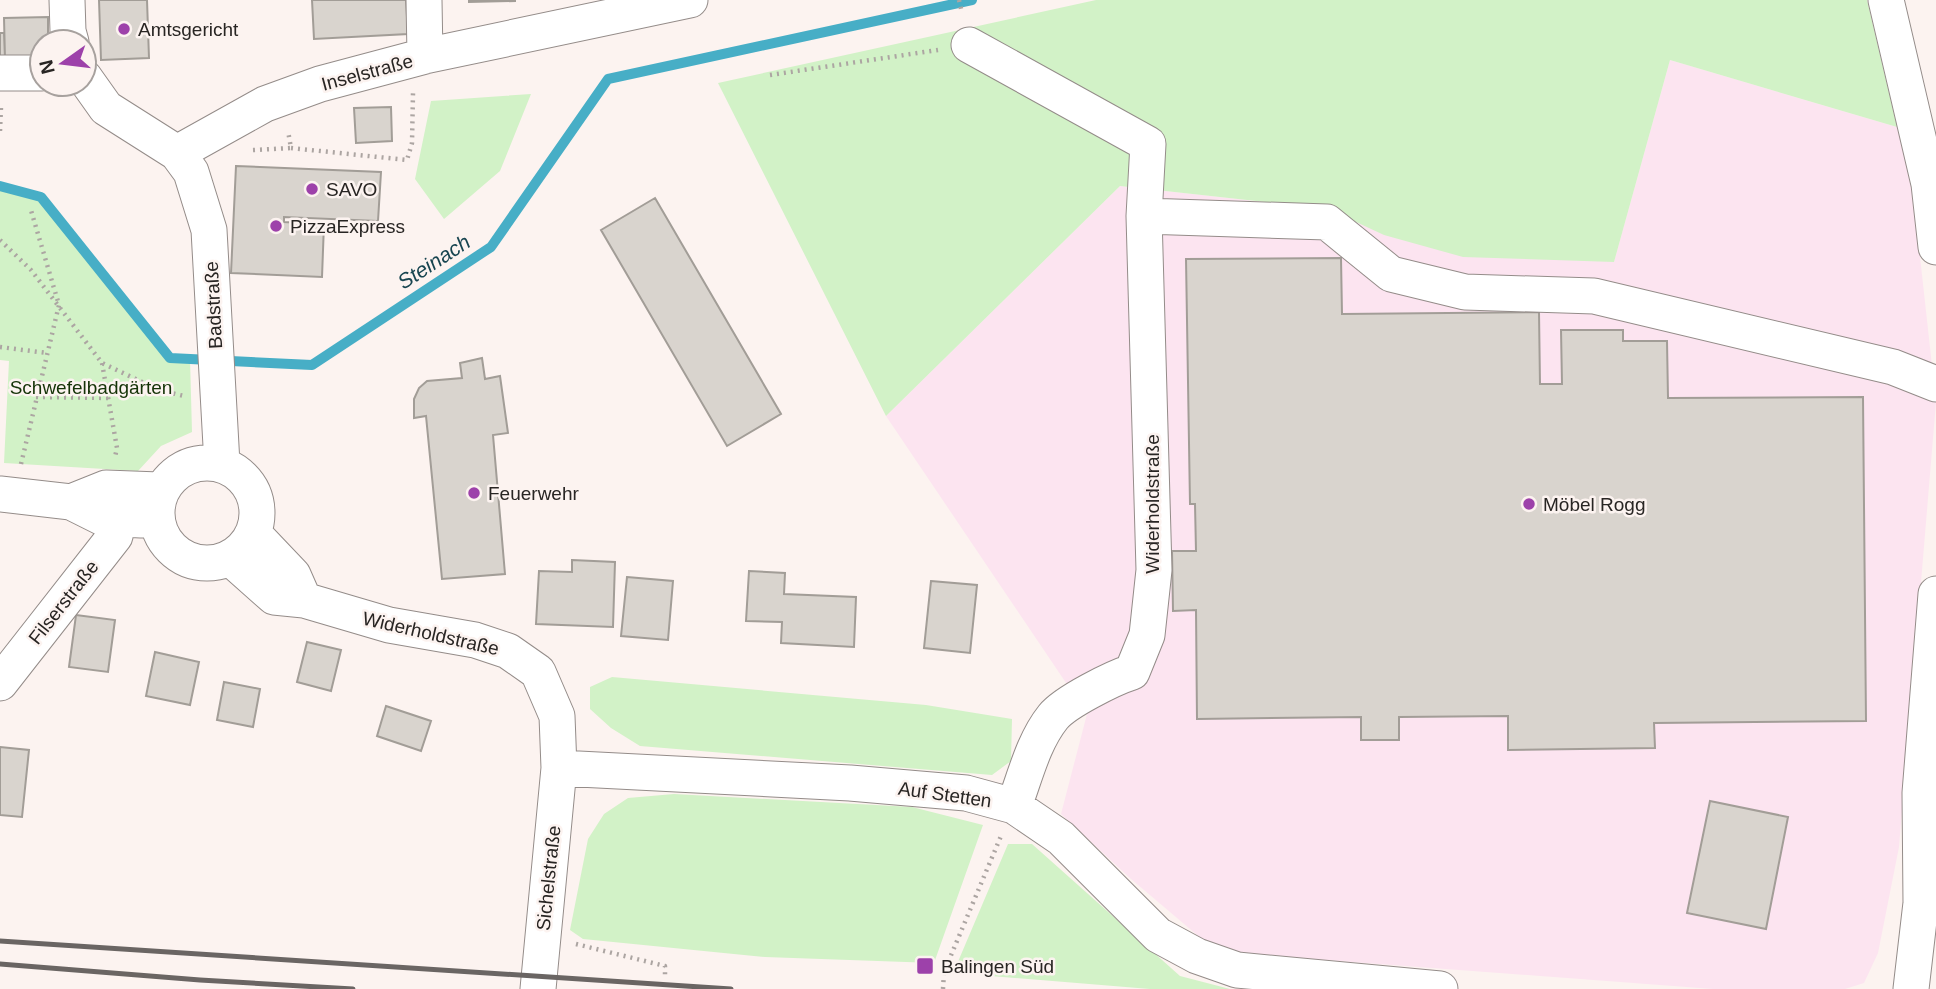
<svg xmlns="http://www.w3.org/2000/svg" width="1936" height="989" font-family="Arial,sans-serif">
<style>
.commercial{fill:#fce4f0}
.green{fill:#d2f2c7}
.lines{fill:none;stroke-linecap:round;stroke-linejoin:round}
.stream{stroke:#47aec6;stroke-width:10}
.building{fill:#d9d4ce;stroke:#a29d97;stroke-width:2}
.minor-casing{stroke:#948c89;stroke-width:37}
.path{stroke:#aca5a2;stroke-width:4.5;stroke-dasharray:2 5;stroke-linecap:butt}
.minor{stroke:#fff;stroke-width:35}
.rail{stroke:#6a6563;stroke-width:5}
.poi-dot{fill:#9d41aa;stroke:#fcf3f0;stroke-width:2.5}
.labels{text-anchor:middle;stroke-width:5;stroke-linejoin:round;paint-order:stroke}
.poi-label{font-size:19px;fill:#282523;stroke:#fcf3f0;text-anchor:start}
.street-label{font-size:19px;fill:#282523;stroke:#fcf3f0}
.park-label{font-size:19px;fill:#153307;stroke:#fcf3f0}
.water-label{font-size:21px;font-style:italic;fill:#184550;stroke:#fcf3f0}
</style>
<rect width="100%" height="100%" fill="#fcf3f0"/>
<path class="commercial" d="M1670 60 1897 127 1912 184 1936 402 1899 847 1878 953 1864 983 1845 989H1713L1325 960 1244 953 1203 940 1131 879 1061 814 1087 714 886 416 1120 186 1328 209 1614 262Z"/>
<path class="green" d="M1096 0H1867L1897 127 1670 60 1614 262 1463 257 1384 235 1328 209 1120 186 886 416 718 83Z
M531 94 500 171 444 219 415 179 431 101Z
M0 186 41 197 170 358 190 359 192 432 161 446 138 471 4 463 9 361 0 360Z
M612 677 926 705 1012 719 1011 761 992 775 640 746 611 728 590 709V687Z
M674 794 912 807 983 825 934 963 765 957 583 939 570 930 588 839 604 814 628 798Z
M1008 844H1032L1180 976 1230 989H1150L966 974 957 964Z"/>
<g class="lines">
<path class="stream" d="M0 186 41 197 170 358 312 365 491 247 608 79 972 0"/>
</g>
<path class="building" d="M99 0H147L149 58 101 60Z
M312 0H406L408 34 314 39Z
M469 0H515V1L469 2Z
M48 17V42H42V58L5 59 4 18Z
M0 33H4L5 59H0Z
M391 107 392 141 356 143 354 108Z
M236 166 381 172 378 221 284 217V222L324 224 322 277 231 273Z
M655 198 781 414 727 446 601 230Z
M1341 258 1342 314 1539 312 1540 384H1562L1561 330H1623V341H1667L1668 398 1863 397 1866 721 1654 723 1655 748 1508 750V716L1399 717V740H1361V717L1197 719 1196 610 1173 611 1172 551H1196L1195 504H1190L1186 259Z
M482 358 485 379 500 376 508 433 493 435 505 574 442 579 426 416 414 418V399L419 388 427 381 462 378 460 363Z
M572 560 615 562 613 627 536 624 539 571 572 572Z
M749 571 785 573 784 594 856 597 854 647 781 643 782 622 746 621Z
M627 577 673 581 668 640 621 636Z
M931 581 977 585 970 653 924 648Z
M76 615 115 620 108 672 69 667Z
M307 642 341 650 331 691 297 682Z
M155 652 199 662 190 705 146 696Z
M224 682 260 689 253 727 217 720Z
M386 706 431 721 421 751 377 736Z
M0 747 29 750 22 817 0 815Z
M1710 801 1788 817 1766 929 1687 913Z"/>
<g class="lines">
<g class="minor-casing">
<path id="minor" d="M67 0 68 31 71 42
M424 0 425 56
M1886 0 1929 184 1936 247
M969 45 1148 144 1144 216 1154 570 1147 635 1132 672C1113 678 1065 702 1053 717 1033 742 1025 777 1014 806
M0 73H42
M84 77 106 108 177 153 191 172 209 230 222 464
M177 153 265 104 320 84 425 56 690 0
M1144 216 1327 222 1391 274 1465 292 1594 296 1893 367 1936 384
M157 513a50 50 0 1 1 100 0a50 50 0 1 1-100 0Z
M0 494 71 502 103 518 141 520
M71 502 106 488 159 490
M254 534 293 575 304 600
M230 558 274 597 304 600 389 625 475 640 508 651 538 672 557 716 559 768 538 989
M0 683 115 536 118 519
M559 768 850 783 966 793 1014 806 1061 838 1158 935 1197 956 1237 970 1440 989
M1911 989 1921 903 1920 793 1936 594"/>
</g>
<path class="path" d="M959 0 962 13
M770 75 938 50
M0 131 1 107
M291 148 407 160 412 143 413 93
M253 150 291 148 288 131
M0 240 31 270 102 363 159 390 184 396
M0 347 47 353
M102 363 117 448 115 457
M36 397 108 398
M21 464 59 305 30 207
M576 944 665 966V975
M943 989 944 972 1001 836"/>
<use href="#minor" class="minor"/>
<path class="rail" d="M0 941 731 989
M0 964 200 980 353 989"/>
</g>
<g class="poi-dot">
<circle cx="124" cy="29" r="7"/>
<circle cx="312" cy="189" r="7"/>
<circle cx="276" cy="226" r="7"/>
<circle cx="474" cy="493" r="7"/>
<circle cx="1529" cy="504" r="7"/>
<rect x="916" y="957" width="18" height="18" rx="3.5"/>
</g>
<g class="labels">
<g class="poi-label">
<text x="138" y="36">Amtsgericht</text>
<text x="326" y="196">SAVO</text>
<text x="290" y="233">PizzaExpress</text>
<text x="488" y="500">Feuerwehr</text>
<text x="1543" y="511">Möbel Rogg</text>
<text x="941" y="973">Balingen Süd</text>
</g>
<g class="street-label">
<text transform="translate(367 72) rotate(-15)" y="7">Inselstraße</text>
<text transform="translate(213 305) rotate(-93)" y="7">Badstraße</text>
<text transform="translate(1152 504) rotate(-90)" y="7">Widerholdstraße</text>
<text transform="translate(63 602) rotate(-52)" y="7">Filserstraße</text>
<text transform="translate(431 633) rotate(13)" y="7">Widerholdstraße</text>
<text transform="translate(945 794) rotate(8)" y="7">Auf Stetten</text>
<text transform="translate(548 878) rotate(-84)" y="7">Sichelstraße</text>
</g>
<g class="park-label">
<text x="91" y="394">Schwefelbadgärten</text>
</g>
<g class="water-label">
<text transform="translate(434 262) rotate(-33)" y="7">Steinach</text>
</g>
</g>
<g transform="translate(63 63) rotate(256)"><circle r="33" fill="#fcf3f0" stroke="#a7a19e" stroke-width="2"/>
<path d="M0-5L12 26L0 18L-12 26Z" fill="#9d41aa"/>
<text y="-10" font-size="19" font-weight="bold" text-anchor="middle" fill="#282523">N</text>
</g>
</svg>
